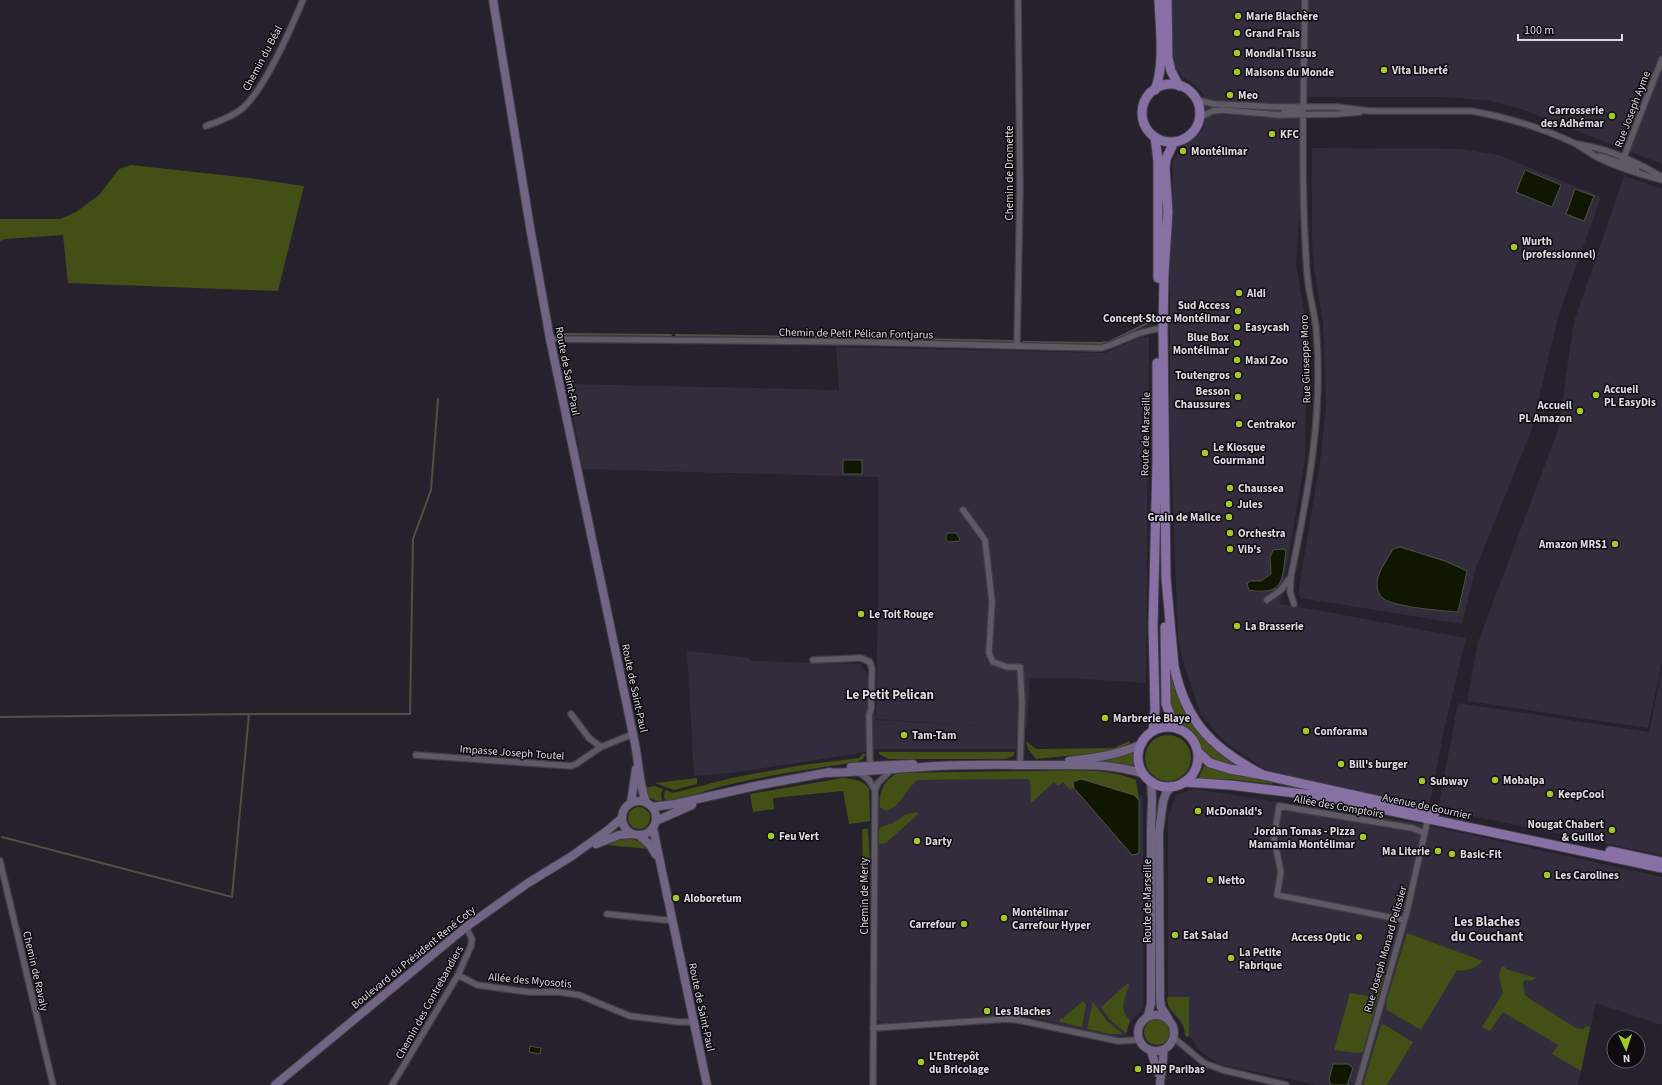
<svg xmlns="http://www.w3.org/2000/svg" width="1662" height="1085" font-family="'Source Sans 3',sans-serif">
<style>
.built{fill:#332c3c}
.green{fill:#425015}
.water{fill:#101700;stroke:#4e5244}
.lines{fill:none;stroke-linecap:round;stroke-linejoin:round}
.stream{stroke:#4e5244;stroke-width:2}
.street-casing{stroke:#403d45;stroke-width:8}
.secondary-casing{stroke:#403d45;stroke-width:10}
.primary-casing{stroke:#403d45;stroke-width:11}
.street{stroke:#5e5965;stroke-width:5.5}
.secondary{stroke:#726484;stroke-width:8}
.primary{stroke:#8770a3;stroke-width:9}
.poi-dot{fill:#a4c824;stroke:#0e0c11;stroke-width:1.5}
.labels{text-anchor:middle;stroke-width:3;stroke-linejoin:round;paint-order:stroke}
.poi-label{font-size:11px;font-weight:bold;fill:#dddae2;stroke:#0e0c11;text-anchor:start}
.street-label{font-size:11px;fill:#dddae2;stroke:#0e0c11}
.quarter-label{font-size:13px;font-weight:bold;fill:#dddae2;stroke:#0e0c11}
</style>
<rect width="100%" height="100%" fill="#26212c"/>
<path class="built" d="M1172 0H1662V164L1521 109 1487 100 1441 97H1308L1296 264 1307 330 1305 460 1280 604 1333 613 1466 638 1444 730 1429 808 1270 773 1225 742 1201 715 1185 668 1178 639 1170 424V261L1173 161 1183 147 1204 129V95L1195 85 1183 77 1174 66Z
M1312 148 1459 149 1499 155 1601 197 1558 317 1531 432 1475 570 1462 624 1301 598 1298 594 1321 455 1326 405 1323 323 1314 267 1312 240Z
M1624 176 1662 189V663L1648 728 1467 701 1478 642 1558 430 1574 322Z
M1149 336 1146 683 1070 678H1030L1027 728H1017L1016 749H876L855 754 731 773 694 776 687 651 749 658 752 661 860 664 867 673 876 720 982 726 876 719 878 594V477L582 469 568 384 839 390 836 347 1105 353 1139 338Z
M1662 670V855L1438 809 1458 703 1649 732Z
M1073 778 1142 796 1143 809V1008L1132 1019 1128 1028 1127 1035 1114 1037 1021 1015 884 1023 880 1022 876 1017 879 797 881 792 894 780Z
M1194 789 1417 823 1662 877V1025L1596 1003 1578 1085H1317L1219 1064 1201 1052 1168 1006V818L1176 795Z"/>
<path class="green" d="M131 165 249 178 304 186 278 291 68 283 63 235 5 239 0 241V219H60L76 212 99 195 119 169Z
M1169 646 1171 667 1204 738 1216 750 1243 769 1223 765 1204 755 1193 734 1177 722 1168 701Z
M1145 758a23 23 0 1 1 46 0a23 23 0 1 1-46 0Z
M1026 741 1036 749 1114 748 1129 741 1130 743 1115 751 1036 759 1028 749Z
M879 752H1015L1013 756 1006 759H889L879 754Z
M1133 752 1134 767 1124 764 1090 762 1110 759Z
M864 753 865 755 863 759 857 762C815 768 772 775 731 784 709 789 688 798 666 802L664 797 665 790 673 793 736 777 803 765 859 758Z
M1205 764 1274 781 1272 784 1228 779 1216 781 1198 779Z
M1019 771C1053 771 1107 766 1136 780L1139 800 1134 795 1073 782 1074 788 1070 790 1063 782 1058 786 1054 782 1031 803 1030 781 1027 779 918 780C906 788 902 806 886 811L880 807C880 789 882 783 897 773Z
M697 778V784L674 790 655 783Z
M843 778C853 779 864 780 869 789L870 821 849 824 843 791 773 798 774 809 753 812 750 794Z
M654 786 663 789 661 794 662 801C652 801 647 797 644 788Z
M628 818a11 11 0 1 1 22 0a11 11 0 1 1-22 0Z
M916 812 918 814 886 843 879 844V830L881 827 893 823 905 815Z
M862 829H868L870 863 863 864Z
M623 837C633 839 641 840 648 849L607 845 608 841Z
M1407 933 1483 961C1476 968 1467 972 1457 970L1421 1030 1387 1010 1386 1002Z
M1503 966 1506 968V969L1536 978 1531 981 1525 980 1523 983 1525 995 1530 999 1576 1028 1583 1029 1587 1026 1590 1027 1581 1071 1552 1054 1558 1045 1503 1012 1490 1031 1482 1027 1503 993C1501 985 1496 973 1503 966Z
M1382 971H1385L1363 1052 1357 1053 1334 1050 1350 993 1374 997Z
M1128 983 1129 985C1125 998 1118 1010 1130 1020L1126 1033 1110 1020 1101 1007Z
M1167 997H1189V1036L1187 1037 1185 1035C1184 1014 1167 1015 1167 997Z
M1083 1001 1086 1004 1082 1027 1060 1022V1018L1062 1019Z
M1093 1002 1107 1021 1123 1034H1110L1087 1029Z
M1144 1032a13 13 0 1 1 26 0a13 13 0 1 1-26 0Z
M1383 1024 1413 1042 1387 1085H1363L1381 1025Z"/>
<path class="water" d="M1525 170 1561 185 1552 207 1516 192Z
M1575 189 1594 196 1584 221 1566 214Z
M843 460H862V474H843Z
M948 533H956L960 539 959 541 949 542 946 540V536Z
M1400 547 1445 561 1467 571 1458 612C1443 611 1395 607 1384 599 1381 597 1377 591 1377 586 1376 574 1387 560 1393 549Z
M1283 549 1286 551C1282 579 1285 596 1249 590L1247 584 1250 581H1261L1271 574 1270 558 1273 550Z
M1081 779 1134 795 1139 800V852L1137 854 1132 855 1074 788 1073 782Z
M530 1046 541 1048 540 1054 529 1052Z
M1333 1064H1348L1353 1068 1347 1085H1331L1329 1080Z"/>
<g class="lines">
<path class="stream" d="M557 334 671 335
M676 335 804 337
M810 337 858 338
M866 338 1014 341
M1023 342 1101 343 1109 342 1150 322
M0 717 249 714
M2 837 232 897 249 714H410L413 539 431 490 438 399"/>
<g class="street-casing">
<path id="street" d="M1197 100 1214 104 1277 107H1337L1369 111H1471C1506 117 1542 128 1574 143 1582 147 1588 152 1595 156 1616 167 1639 174 1662 180
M1284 112 1303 111
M1200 117 1213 111 1222 110 1280 115 1338 114 1360 112
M206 126C217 122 229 118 239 111 263 94 291 28 303 0
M1577 144C1606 148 1637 162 1662 177
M1600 156 1637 168
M1620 167 1662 59
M550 339 861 342 1101 348C1120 343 1137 331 1157 329
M1017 346 1020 188 1018 0
M963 510 985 540 992 601 989 653 993 662 1007 667H1020L1022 702 1020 765
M1267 600 1281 590 1290 578
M1294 604 1290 592 1291 576C1308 494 1324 411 1316 327 1314 312 1310 297 1308 282 1306 268 1306 253 1305 239 1301 160 1304 80 1305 0
M813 660 861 658 870 662 872 669 871 709 869 715 870 765
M571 714 589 738 601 747
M416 755 571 766 576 764 601 747 633 734
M859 772 869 780 875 790
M0 861 53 1085
M607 914 665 920H672
M1404 920 1277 895 1281 872 1274 839 1279 806 1412 828 1425 833
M458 975 477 985 529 992H559L579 995 630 1016 679 1022H695
M873 1028 1007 1019 1018 1020 1118 1041 1139 1040
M1174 1038 1204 1063 1223 1070 1286 1085
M392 1085 458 975 471 946 472 939 466 927
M873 1085 875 790 878 783 891 770
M1358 1085 1407 911 1428 818"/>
</g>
<g class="secondary-casing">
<path id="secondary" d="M493 0 530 227 550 339 635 744C639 764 639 784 646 802
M1069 761C1095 758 1118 755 1142 744
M851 767 913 764
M826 773C864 772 901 768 938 766 973 764 1009 765 1044 765 1078 765 1112 763 1144 774
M622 818a17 17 0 1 1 34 0a17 17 0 1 1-34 0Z
M631 803 636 769
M652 807 675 804 760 785 830 772
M656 821 692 805
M653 828 707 1085
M639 835 650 845 656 855
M596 844 619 835 632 834
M1138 1033a18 18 0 1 1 36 0a18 18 0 1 1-36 0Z
M1148 1016 1151 1003V830L1152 800 1151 781
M1168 1018 1161 1007 1160 998 1159 832 1163 802 1166 793 1172 786
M1151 1051 1158 1073
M275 1085 466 927 528 883 572 856 608 830 622 818
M1160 1085C1160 1077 1165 1056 1163 1050"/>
</g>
<g class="primary-casing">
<path id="primary" d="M1167 0 1168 58 1171 71 1179 86
M1142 113a29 29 0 1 1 58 0a29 29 0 1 1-58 0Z
M1155 90C1165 65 1160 27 1159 0
M1155 137 1158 161V278
M1174 142 1166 159 1165 168 1168 212 1164 274 1163 329 1166 578 1174 666C1186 723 1213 749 1263 775
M1165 627 1166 704 1172 720 1178 729
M1138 757a30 30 0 1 1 60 0a30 30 0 1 1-60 0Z
M1153 731 1155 709 1153 626 1157 462V363
M1198 752 1210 763 1230 769 1263 775 1435 813
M1184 782 1230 785 1320 796 1662 868
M1610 851 1662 862"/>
</g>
<use href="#street" class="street"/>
<use href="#secondary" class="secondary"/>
<use href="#primary" class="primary"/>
</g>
<g class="poi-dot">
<circle cx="1238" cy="16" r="4"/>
<circle cx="1237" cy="33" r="4"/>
<circle cx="1237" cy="53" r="4"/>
<circle cx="1384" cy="70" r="4"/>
<circle cx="1237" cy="72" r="4"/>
<circle cx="1230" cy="95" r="4"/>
<circle cx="1612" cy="116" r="4"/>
<circle cx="1272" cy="134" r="4"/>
<circle cx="1183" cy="151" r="4"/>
<circle cx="1514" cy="247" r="4"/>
<circle cx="1239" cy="293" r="4"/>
<circle cx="1238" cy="311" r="4"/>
<circle cx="1237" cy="327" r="4"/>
<circle cx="1237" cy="343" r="4"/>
<circle cx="1237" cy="360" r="4"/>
<circle cx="1238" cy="375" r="4"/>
<circle cx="1596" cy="395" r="4"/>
<circle cx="1238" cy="397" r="4"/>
<circle cx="1580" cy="411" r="4"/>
<circle cx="1239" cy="424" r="4"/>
<circle cx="1205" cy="453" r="4"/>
<circle cx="1230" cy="488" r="4"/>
<circle cx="1229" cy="504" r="4"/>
<circle cx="1229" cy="517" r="4"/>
<circle cx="1230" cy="533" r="4"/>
<circle cx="1615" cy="544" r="4"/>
<circle cx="1230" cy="549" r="4"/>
<circle cx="861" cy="614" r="4"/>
<circle cx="1237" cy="626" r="4"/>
<circle cx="1105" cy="718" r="4"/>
<circle cx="1306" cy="731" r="4"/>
<circle cx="904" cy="735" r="4"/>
<circle cx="1341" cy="764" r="4"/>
<circle cx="1495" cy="780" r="4"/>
<circle cx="1422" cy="781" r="4"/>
<circle cx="1550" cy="794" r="4"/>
<circle cx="1198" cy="811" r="4"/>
<circle cx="1612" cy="830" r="4"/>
<circle cx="771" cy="836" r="4"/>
<circle cx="1363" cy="837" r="4"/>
<circle cx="917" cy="841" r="4"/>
<circle cx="1438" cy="851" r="4"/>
<circle cx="1452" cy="854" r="4"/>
<circle cx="1547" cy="875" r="4"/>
<circle cx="1210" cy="880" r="4"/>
<circle cx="676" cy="898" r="4"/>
<circle cx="1004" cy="918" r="4"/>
<circle cx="964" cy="924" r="4"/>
<circle cx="1175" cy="935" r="4"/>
<circle cx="1359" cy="937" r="4"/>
<circle cx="1231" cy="958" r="4"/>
<circle cx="987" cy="1011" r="4"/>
<circle cx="921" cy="1062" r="4"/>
<circle cx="1138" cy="1069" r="4"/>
</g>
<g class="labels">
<g class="poi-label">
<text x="1246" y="20">Marie Blachère</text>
<text x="1245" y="37">Grand Frais</text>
<text x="1245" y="57">Mondial Tissus</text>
<text x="1392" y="74">Vita Liberté</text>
<text x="1245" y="76">Maisons du Monde</text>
<text x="1238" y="99">Meo</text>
<text x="1604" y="114" text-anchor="end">Carrosserie<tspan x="1604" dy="13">des Adhémar</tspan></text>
<text x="1280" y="138">KFC</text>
<text x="1191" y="155">Montélimar</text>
<text x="1522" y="245">Wurth<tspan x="1522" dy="13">(professionnel)</tspan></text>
<text x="1247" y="297">Aldi</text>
<text x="1230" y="309" text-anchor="end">Sud Access<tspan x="1230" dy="13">Concept-Store Montélimar</tspan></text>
<text x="1245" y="331">Easycash</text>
<text x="1229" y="341" text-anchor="end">Blue Box<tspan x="1229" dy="13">Montélimar</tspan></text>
<text x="1245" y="364">Maxi Zoo</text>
<text x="1230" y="379" text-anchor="end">Toutengros</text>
<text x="1604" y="393">Accueil<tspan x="1604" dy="13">PL EasyDis</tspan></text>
<text x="1230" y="395" text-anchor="end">Besson<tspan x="1230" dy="13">Chaussures</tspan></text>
<text x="1572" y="409" text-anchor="end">Accueil<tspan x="1572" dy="13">PL Amazon</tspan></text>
<text x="1247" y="428">Centrakor</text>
<text x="1213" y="451">Le Kiosque<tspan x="1213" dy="13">Gourmand</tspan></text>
<text x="1238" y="492">Chaussea</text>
<text x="1237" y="508">Jules</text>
<text x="1221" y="521" text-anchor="end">Grain de Malice</text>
<text x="1238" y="537">Orchestra</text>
<text x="1607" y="548" text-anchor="end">Amazon MRS1</text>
<text x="1238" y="553">Vib's</text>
<text x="869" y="618">Le Toit Rouge</text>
<text x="1245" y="630">La Brasserie</text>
<text x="1113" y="722">Marbrerie Blaye</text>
<text x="1314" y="735">Conforama</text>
<text x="912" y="739">Tam-Tam</text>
<text x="1349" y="768">Bill's burger</text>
<text x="1503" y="784">Mobalpa</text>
<text x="1430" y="785">Subway</text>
<text x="1558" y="798">KeepCool</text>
<text x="1206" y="815">McDonald's</text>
<text x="1604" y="828" text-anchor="end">Nougat Chabert<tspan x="1604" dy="13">&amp; Guillot</tspan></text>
<text x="1355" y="835" text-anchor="end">Jordan Tomas - Pizza<tspan x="1355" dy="13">Mamamia Montélimar</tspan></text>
<text x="779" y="840">Feu Vert</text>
<text x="925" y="845">Darty</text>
<text x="1430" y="855" text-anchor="end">Ma Literie</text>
<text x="1460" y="858">Basic-Fit</text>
<text x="1555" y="879">Les Carolines</text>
<text x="1218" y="884">Netto</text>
<text x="684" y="902">Aloboretum</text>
<text x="1012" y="916">Montélimar<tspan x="1012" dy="13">Carrefour Hyper</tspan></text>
<text x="956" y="928" text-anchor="end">Carrefour</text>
<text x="1183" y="939">Eat Salad</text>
<text x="1351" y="941" text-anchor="end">Access Optic</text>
<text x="1239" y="956">La Petite<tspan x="1239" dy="13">Fabrique</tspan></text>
<text x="995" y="1015">Les Blaches</text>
<text x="929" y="1060">L'Entrepôt<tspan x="929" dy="13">du Bricolage</tspan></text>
<text x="1146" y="1073">BNP Paribas</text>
</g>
<g class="street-label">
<text transform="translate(262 58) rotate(-62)" y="4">Chemin du Béal</text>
<text transform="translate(1632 109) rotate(-69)" y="4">Rue Joseph Ayme</text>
<text transform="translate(1009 173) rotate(-90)" y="4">Chemin de Dromette</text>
<text transform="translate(856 333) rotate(1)" y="4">Chemin de Petit Pélican Fontjarus</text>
<text transform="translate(1305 359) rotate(-92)" y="4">Rue Giuseppe Moro</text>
<text transform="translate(568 371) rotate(79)" y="4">Route de Saint-Paul</text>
<text transform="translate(1145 434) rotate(-89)" y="4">Route de Marseille</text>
<text transform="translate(635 688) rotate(78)" y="4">Route de Saint-Paul</text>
<text transform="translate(512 752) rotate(4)" y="4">Impasse Joseph Toutel</text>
<text transform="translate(1339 806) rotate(10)" y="4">Allée des Comptoirs</text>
<text transform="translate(1427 806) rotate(12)" y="4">Avenue de Gournier</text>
<text transform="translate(864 896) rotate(-90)" y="4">Chemin de Merly</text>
<text transform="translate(1147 901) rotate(-90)" y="4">Route de Marseille</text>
<text transform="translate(1385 949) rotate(-74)" y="4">Rue Joseph Monard Pelissier</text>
<text transform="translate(413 957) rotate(-39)" y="4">Boulevard du Président René Coty</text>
<text transform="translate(36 971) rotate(77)" y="4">Chemin de Ravaly</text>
<text transform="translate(530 980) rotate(5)" y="4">Allée des Myosotis</text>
<text transform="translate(429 1002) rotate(-61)" y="4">Chemin des Contrebandiers</text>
<text transform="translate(702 1007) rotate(78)" y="4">Route de Saint-Paul</text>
</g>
<g class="quarter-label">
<text x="890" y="699">Le Petit Pelican</text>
<text x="1487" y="926">Les Blaches<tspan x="1487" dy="15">du Couchant</tspan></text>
</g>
</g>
<g transform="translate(1626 1049) rotate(177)"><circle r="19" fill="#0e0c11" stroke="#615e65"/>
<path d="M0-3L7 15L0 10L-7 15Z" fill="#a4c824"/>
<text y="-6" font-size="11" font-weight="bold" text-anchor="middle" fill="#dddae2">N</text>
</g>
<path d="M1518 34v6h104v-6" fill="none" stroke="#dddae2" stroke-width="2"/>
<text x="1524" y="34" font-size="12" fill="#dddae2" stroke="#0e0c11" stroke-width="3" paint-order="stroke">100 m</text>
</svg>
